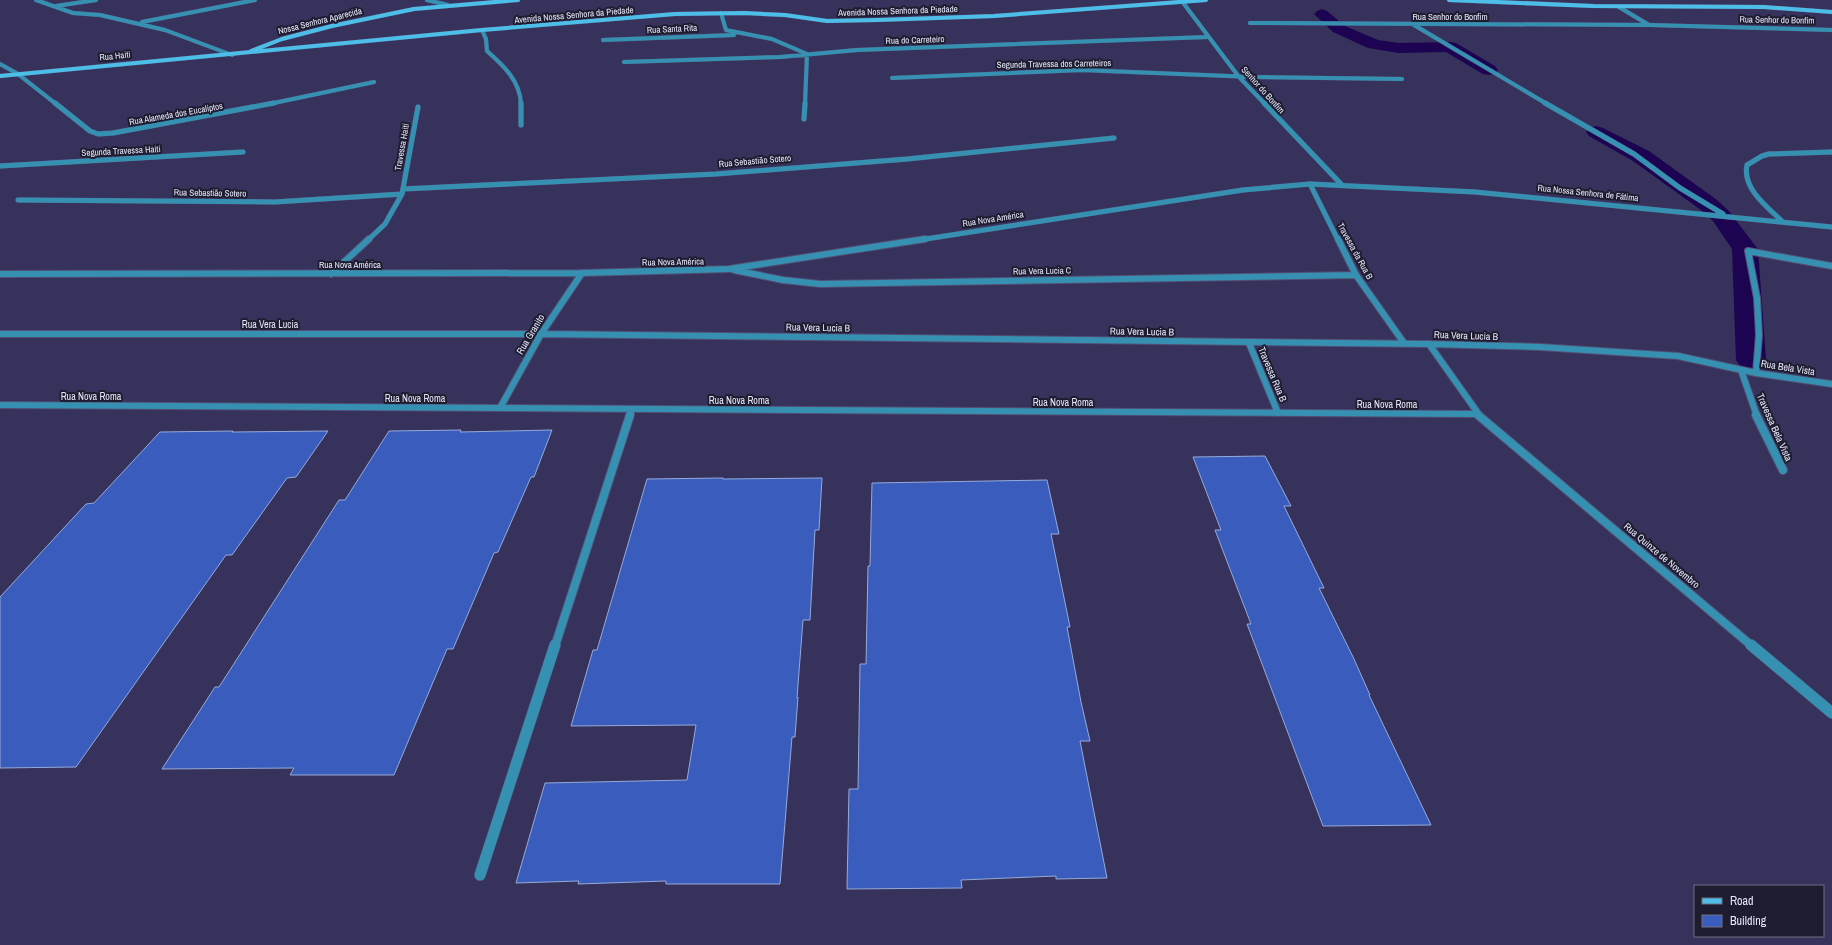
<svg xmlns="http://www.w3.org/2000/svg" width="1832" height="945" font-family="'Archivo Narrow',sans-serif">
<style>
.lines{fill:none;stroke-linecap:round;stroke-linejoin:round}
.canal{fill:#1d0452;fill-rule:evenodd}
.building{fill:#3a5dbd;stroke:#96aad8}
.lane-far1-casing{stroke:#524f75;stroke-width:4.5}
.lane-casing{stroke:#524f75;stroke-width:8}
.street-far4-casing{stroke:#524f75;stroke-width:4.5}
.street-far3-casing{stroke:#524f75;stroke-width:5.5}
.street-far2-casing{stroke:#524f75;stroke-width:8}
.street-far1-casing{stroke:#524f75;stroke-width:10}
.street-casing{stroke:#524f75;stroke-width:12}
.secondary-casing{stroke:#524f75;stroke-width:4.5}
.lane-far1{stroke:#3690b1;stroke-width:4}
.lane{stroke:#3690b1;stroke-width:6}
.street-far4{stroke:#3690b1;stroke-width:4}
.street-far3{stroke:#3690b1;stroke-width:5}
.street-far2{stroke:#3690b1;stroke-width:6}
.street-far1{stroke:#3690b1;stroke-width:8}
.street{stroke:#3690b1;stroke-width:11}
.secondary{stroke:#4dbee8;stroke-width:4}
.labels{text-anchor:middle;stroke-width:4;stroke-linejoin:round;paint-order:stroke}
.far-street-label{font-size:9px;fill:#e7e7fc;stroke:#1e1d30}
.street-label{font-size:10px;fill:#e7e7fc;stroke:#1e1d30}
</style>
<rect width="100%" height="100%" fill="#36325b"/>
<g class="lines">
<path class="canal" d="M1322 9 1327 11 1345 26 1378 40 1399 43 1450 42 1456 43 1495 66 1498 70 1495 74 1489 75 1483 74 1446 52 1399 53 1368 48 1333 32 1314 14 1317 11Z
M1596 126 1603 128 1649 151 1717 200 1729 211 1754 244 1758 249 1766 360 1762 366 1751 369 1740 366 1736 360 1732 249 1713 221 1701 210 1633 161 1589 136 1586 132 1589 128Z"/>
</g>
<path class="building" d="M461 430 460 432 552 430 534 477H531L498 552 494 553 453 649H447L394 775H290L294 768 162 769 215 687H219L339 500H345L389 431Z
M233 431 232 432 328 431 296 477 287 478 232 555H226L76 767 0 768V597L86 504 94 503 160 432Z
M1265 456 1291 506H1284L1324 588H1319L1354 659 1370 695H1369L1431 825 1323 826 1247 624H1251L1215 530H1221L1193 457Z
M723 478V479L822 478 819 530H815L810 620H803L797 698 798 697 795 737H792L780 884H666V881L578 884 579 881 516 883 545 783 687 780 696 725 571 726 593 650H597L647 479Z
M1047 480 1059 534H1051L1070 627H1067L1081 702 1090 741H1080L1107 878 1056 879V876L961 880 962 888 847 889 849 789H858L860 664H866L868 566H870L872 483Z"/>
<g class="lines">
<g class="lane-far1-casing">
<path id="lane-far1" d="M1253 77 1402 79"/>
</g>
<g class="lane-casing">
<path id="lane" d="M1249 343 1278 413"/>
</g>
<g class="street-far4-casing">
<path id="street-far4" d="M36 0 73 13 100 15 165 30 232 55
M427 0 448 5
M1181 0 1239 77 1265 104
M56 6 96 0
M1619 7 1649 25
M721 13 726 30 772 39 807 54 805 104
M142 22 255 0
M1250 23 1650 25 1832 30
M1414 25 1547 104
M482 30 486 39 487 51C504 66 520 81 521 104
M603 40 734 35
M624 62 780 57 857 50 1207 37
M0 64 18 74 56 104
M892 78 1082 70 1253 77
M269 104 374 82"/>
</g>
<g class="street-far3-casing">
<path id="street-far3" d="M55 103 90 131 98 134 113 133 274 103
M1264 103 1341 184
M1545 103 1634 154 1680 188 1723 214
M804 119 805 103
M521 125V103
M0 166 243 152
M1310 184 1338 240
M403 189 716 174 907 159 1114 138
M18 200 275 202 402 194
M1782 221C1767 207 1742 188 1747 165L1762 156 1769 154 1832 152
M368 240 385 224 402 194 418 107
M919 240 1243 190 1310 184 1475 192 1832 227"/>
</g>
<g class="street-far2-casing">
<path id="street-far2" d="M1338 239 1356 275 1404 343
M734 270 783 280 820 284 1356 275
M0 274 582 273 729 269 925 239
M331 274 369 239
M0 334H541L1429 344 1540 347 1678 356 1756 373 1832 384
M1429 344 1480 416
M1741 370 1757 416
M1756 373 1759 335 1757 298 1748 251 1832 266
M0 405 1477 414
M500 408 541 334 582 273
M630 416 632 409"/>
</g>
<g class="street-far1-casing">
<path id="street-far1" d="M1478 415 1752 646
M1756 415 1783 470
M555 646 630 415"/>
</g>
<g class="street-casing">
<path id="street" d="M1751 645 1832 713
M480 875 555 645"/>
</g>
<g class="secondary-casing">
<path id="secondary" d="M1449 0 1593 6 1764 7 1832 12
M251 51 282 39 332 26 414 9 518 0
M0 76 482 30 675 14 744 13 785 15 827 21 878 20 994 16 1206 0"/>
</g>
<use href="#lane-far1" class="lane-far1"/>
<use href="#lane" class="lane"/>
<use href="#street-far4" class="street-far4"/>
<use href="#street-far3" class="street-far3"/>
<use href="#street-far2" class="street-far2"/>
<use href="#street-far1" class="street-far1"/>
<use href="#street" class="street"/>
<use href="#secondary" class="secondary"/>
</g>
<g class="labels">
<g class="far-street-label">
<text transform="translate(898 11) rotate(-2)" y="3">Avenida Nossa Senhora da Piedade</text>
<text transform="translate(574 15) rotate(-5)" y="3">Avenida Nossa Senhora da Piedade</text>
<text x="1450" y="20">Rua Senhor do Bonfim</text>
<text transform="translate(1777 20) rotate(1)" y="3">Rua Senhor do Bonfim</text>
<text transform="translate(320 21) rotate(-14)" y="3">Nossa Senhora Aparecida</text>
<text transform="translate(672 29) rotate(-3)" y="3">Rua Santa Rita</text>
<text transform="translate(915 40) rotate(-2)" y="3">Rua do Carreteiro</text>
<text transform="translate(115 56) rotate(-6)" y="3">Rua Haiti</text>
<text transform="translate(1054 64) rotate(-1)" y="3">Segunda Travessa dos Carreteiros</text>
<text transform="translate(1263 90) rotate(48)" y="3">Senhor do Bonfim</text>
<text transform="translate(176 114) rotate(-10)" y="3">Rua Alameda dos Eucaliptos</text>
<text transform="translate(402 147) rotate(-80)" y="3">Travessa Haiti</text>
<text transform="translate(121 151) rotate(-3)" y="3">Segunda Travessa Haiti</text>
<text transform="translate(755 161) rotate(-5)" y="3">Rua Sebastião Sotero</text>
<text transform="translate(210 193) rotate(1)" y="3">Rua Sebastião Sotero</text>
<text transform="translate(1588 193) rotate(6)" y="3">Rua Nossa Senhora de Fátima</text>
<text transform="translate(993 219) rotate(-9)" y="3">Rua Nova América</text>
<text transform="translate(1355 251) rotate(61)" y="3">Travessa da Rua B</text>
<text transform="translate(673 262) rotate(-1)" y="3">Rua Nova América</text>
<text x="350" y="268">Rua Nova América</text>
<text transform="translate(1042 271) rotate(-1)" y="3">Rua Vera Lucia C</text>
</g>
<g class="street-label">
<text x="270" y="328">Rua Vera Lucia</text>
<text transform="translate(818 327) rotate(1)" y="4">Rua Vera Lucia B</text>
<text transform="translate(1142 331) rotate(1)" y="4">Rua Vera Lucia B</text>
<text transform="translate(530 334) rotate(-59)" y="4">Rua Granito</text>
<text transform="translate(1466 335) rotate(2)" y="4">Rua Vera Lucia B</text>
<text transform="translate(1788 367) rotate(9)" y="4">Rua Bela Vista</text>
<text transform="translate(1273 374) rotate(67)" y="4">Travessa Rua B</text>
<text x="91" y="400">Rua Nova Roma</text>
<text x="415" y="402">Rua Nova Roma</text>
<text x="739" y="404">Rua Nova Roma</text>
<text x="1063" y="406">Rua Nova Roma</text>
<text x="1387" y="408">Rua Nova Roma</text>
<text transform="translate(1775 427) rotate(66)" y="4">Travessa Bela Vista</text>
<text transform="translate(1662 555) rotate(40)" y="4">Rua Quinze de Novembro</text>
</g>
</g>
<rect x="1694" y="885" width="130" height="52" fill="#1e1d30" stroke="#6e6e82"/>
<rect x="1702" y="898" width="20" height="6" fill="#4dbee8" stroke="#6e6e82"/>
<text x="1730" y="905" font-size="12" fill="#e7e7fc">Road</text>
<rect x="1702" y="915" width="20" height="12" fill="#3a5dbd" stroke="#6e6e82"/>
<text x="1730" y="925" font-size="12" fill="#e7e7fc">Building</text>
</svg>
